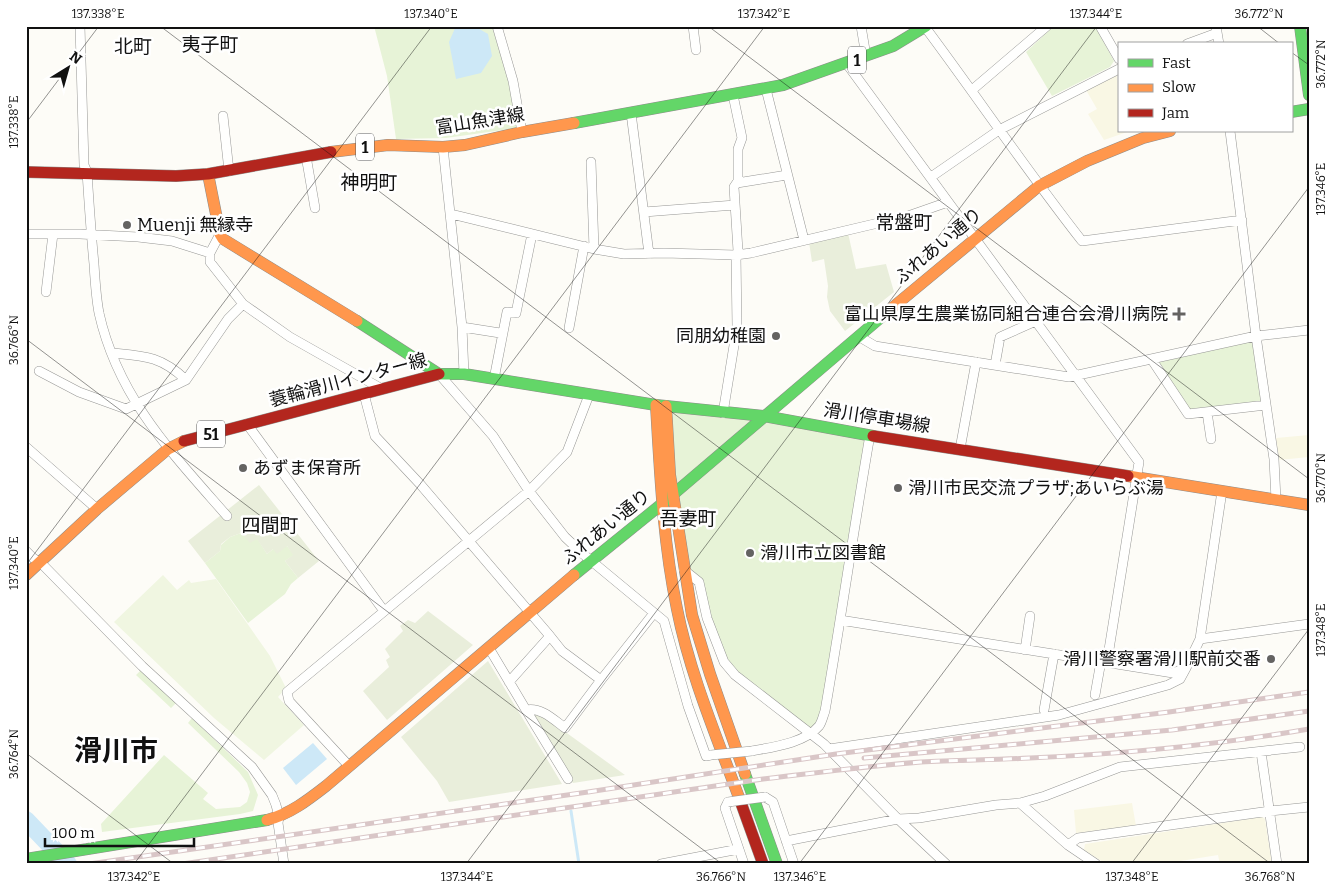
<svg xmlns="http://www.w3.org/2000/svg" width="1335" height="890" font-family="Bitter,'Noto Sans JP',serif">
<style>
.farmland{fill:#f9f7e4}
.green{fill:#e7f3d7}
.cemetery{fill:#e9eedb}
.pitch{fill:#f0f6e1}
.water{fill:#cde8f7}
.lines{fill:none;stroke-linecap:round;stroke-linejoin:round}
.stream{stroke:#cde8f7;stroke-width:3}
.river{stroke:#cde8f7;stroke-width:18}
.street-casing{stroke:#979795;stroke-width:10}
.fast-casing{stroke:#8e8d8b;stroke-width:12}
.slow-casing{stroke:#8e8d8b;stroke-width:12}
.jam-casing{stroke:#8e8d8b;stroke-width:12}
.street{stroke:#fffffe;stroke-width:9}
.fast{stroke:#63d668;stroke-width:11}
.slow{stroke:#ff974d;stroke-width:11}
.jam{stroke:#b3261e;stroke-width:11}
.rail-casing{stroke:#d9c6c7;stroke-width:5}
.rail{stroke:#fff;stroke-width:3;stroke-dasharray:9;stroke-linecap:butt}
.street-bridge-casing{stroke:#979795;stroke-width:10;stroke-linecap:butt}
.street-bridge{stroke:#fffffe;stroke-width:9}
.ticks{fill:none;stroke:#111;stroke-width:1;stroke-opacity:0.45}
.poi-dot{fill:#646362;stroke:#fff;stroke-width:2}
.labels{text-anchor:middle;stroke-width:5;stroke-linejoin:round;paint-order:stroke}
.shield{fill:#fff;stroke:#585858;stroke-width:1}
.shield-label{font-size:16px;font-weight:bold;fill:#111}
.street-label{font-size:18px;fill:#111;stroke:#fff}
.poi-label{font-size:18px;fill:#111;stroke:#fff;text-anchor:start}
.neighbourhood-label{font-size:19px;fill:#111;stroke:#fff}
.town-label{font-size:28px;font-weight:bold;fill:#111;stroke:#fff}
.neatline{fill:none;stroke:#111;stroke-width:2}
.ticks-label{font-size:12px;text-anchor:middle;fill:#111}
</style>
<rect width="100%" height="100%" fill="#fdfcf7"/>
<path class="farmland" d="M1117 73 1119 131H1130L1104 140 1088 114 1097 109 1086 90Z
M1309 435V457L1279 460 1276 438Z
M1132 803 1136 826 1076 833 1074 810Z
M1262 817 1265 819 1272 864H1220L1218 855 1162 864H1106L1084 850 1085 844Z"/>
<path class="green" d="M374 26H492L509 83 517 128 446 138 396 139 387 76Z
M1054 26H1095L1114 61 1110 67 1052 96 1026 52Z
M1256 336 1266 403 1190 413 1152 360Z
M666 406 870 435 825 711 812 734 724 662 699 582 684 570Z
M241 533 257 538 267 554 273 549 287 546 294 555 285 561 298 578 291 584 285 594 248 623 205 563 220 551 221 545 230 537Z
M141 670 176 703 171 708 136 675Z
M192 718 248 772 258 795 253 811 240 814 102 832 101 824 164 755 208 793 203 799 216 809 240 807 247 802 250 792 247 783 239 772 188 723Z"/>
<path class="cemetery" d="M138 219 151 220V235L138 234Z
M848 233 856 269 886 264 894 292 845 331 830 311 827 297 828 286 824 259 812 262 809 242Z
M259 485 319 561 298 578 285 561 293 555 287 546 277 554 273 549 267 554 257 539 250 543 241 533 230 537 221 544 220 551 205 563 188 541Z
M428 611 473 645 387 720 363 691 389 667 386 660 390 657 385 649 403 631 400 626 408 620 415 623Z
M488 661 562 784 449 802 437 781 401 737Z
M536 713 546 718 625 775 573 783 532 715Z"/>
<path class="pitch" d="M163 575 177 590 189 580 191 583 216 579 270 656 286 688 278 697 304 725 264 760 214 718 114 622Z"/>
<path class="water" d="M456 26H474L488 34 492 56 481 73 456 79 449 42Z
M313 743 327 759 296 785 283 768Z"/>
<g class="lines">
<path class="stream" d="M571 811 579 864"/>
<path class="river" d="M26 820 68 864"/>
<g class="street-casing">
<path id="street" d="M80 26 84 165 87 172C89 203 91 233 94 264 95 280 96 297 99 313 118 398 172 453 227 516
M497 26 513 81 522 132
M693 26 696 50
M861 26 866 56
M1100 26 1119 59
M1216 26 1219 44
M925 27C978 98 1027 171 1082 241L1242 220
M1187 44 1217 33
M847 64 1139 462 1107 662
M766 89 804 240
M972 90 1047 26
M631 113 649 254
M223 116 229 171
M1230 131 1256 336 1274 459 1276 500
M443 147 462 327 464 374
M306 156 315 208
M591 162 594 249
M931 177 999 130 1119 69
M737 183 787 175
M644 212 735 205
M451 214 594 249 624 254 664 253 736 255 751 253 908 216 948 202
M26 234H80L138 237 172 241 210 253 220 234
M210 253V262L243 304 290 337 382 389
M46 292 53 234
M462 327 500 333
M569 328 584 246
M858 336 875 346 1069 377 1256 336 1309 330
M112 353C144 356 161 356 186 380L228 319 243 304
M1152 360 1188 414 1266 405
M995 365 1000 337 1036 321
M39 371 79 392 126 409 186 380
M439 374 493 436 529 491 565 537 583 554 664 621 688 706 706 756 711 755
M494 379 507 312 516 313 532 234
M364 394 375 436 420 484 550 636 509 682
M1207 412 1211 439
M723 413 737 327 736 255 738 251 734 187 738 181V149L742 138 733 95
M247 424 384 611
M26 447 97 509
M960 449 976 362
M26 551 33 558 41 563 142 666 252 767 272 795 276 805 279 817 278 823 284 864
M684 570 699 582 707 618 724 662 735 675 824 744 898 819 946 864
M840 620 1173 673 1186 668 1200 639 1222 491
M550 636 562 651 601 680 654 613
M1200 639 1309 624
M489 648 526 710C541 707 553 719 565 728L601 680
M1025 650 1030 616
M1095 695 1101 661
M526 710 568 779
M1044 710 1054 654
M829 749 1059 715 1168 685 1180 679 1186 668
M752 751C773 747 805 743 819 726 822 722 823 716 825 711 841 619 854 527 870 435
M1261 752 1277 864
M349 766 289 701 287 692 529 491 567 452 589 395
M765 797 773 802 794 864
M728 802 725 808 744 864
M1020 803 1068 845 1096 864
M786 841 898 819 919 818 996 805 1020 803 1045 796 1120 767 1300 747
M1068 845 1078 838 1270 811 1309 807
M661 864 739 849"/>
</g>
<g class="fast-casing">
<path id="fast" d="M1300 26 1309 95
M1291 112 1309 109
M574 123 783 85 893 46 926 26
M357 321 439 374
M439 374H464L656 405 764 416 873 436
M574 575 663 503 886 313
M745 774 777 864
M26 859 267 820"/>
</g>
<g class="slow-casing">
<path id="slow" d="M331 152 388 145 443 147 465 145 522 132 574 123
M208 174 220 234 223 239 357 321
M886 313 1039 186 1087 161 1143 138 1170 131
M656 405C660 473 663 542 677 609 690 675 718 740 741 803
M666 406 670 475 692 615 710 674 745 774
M1128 476 1309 505
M26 575 97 509 168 449 184 441
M267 820C290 814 308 800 326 786L574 575"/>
</g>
<g class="jam-casing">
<path id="jam" d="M26 172 176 176 208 174 331 152
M873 436 1128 476
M184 441 439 374
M741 803 763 864"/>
</g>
<use href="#street" class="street"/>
<use href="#fast" class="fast"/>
<use href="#slow" class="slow"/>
<use href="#jam" class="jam"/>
<g class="rail-casing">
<path id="rail" d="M864 758 1172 730 1309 711
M89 864 588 792 836 754 1169 712 1309 692
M182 864 763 779C815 773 868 766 921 762 957 760 994 760 1030 758 1123 754 1217 745 1309 729"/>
</g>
<use href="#rail" class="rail"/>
<g class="street-bridge-casing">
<path id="street-bridge" d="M711 755 752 751
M728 802 765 797"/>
</g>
<use href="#street-bridge" class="street-bridge"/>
</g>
<path class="ticks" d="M160 26 1271 864M708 26 1309 479M1257 26 1280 44M1291 52 1309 65M26 123 99 26M26 339 722 864M26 565 432 26M26 753 174 864M134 864 765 26M466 864 1097 26M799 864 1309 187M1131 864 1309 629"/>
<g class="poi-dot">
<circle cx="127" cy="225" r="5"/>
<path d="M1176.5 306.5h5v5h5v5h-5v5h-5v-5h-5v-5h5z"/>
<circle cx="776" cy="336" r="5"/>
<circle cx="243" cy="468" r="5"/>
<circle cx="898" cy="488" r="5"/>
<circle cx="750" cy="553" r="5"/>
<circle cx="1271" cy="659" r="5"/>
</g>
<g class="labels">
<g class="shield">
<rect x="848" y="46.5" width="18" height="27" rx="4"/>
<rect x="356" y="133.5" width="18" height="27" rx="4"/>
<rect x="197" y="420.5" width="28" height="27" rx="4"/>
</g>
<g class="shield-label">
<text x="857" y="66">1</text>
<text x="365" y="153">1</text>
<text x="211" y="440">51</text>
</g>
<g class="street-label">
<text transform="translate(480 121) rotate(-9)" y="6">富山魚津線</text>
<text transform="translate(938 246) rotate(-40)" y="6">ふれあい通り</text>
<text transform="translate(348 380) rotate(-15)" y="6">蓑輪滑川インター線</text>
<text transform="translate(877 418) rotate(9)" y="6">滑川停車場線</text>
<text transform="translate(606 527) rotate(-39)" y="6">ふれあい通り</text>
</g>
<g class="poi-label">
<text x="137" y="231">Muenji 無縁寺</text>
<text x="1168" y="320" text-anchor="end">富山県厚生農業協同組合連合会滑川病院</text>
<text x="766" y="342" text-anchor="end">同朋幼稚園</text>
<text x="253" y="474">あずま保育所</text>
<text x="908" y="494">滑川市民交流プラザ;あいらぶ湯</text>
<text x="760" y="559">滑川市立図書館</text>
<text x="1261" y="665" text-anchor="end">滑川警察署滑川駅前交番</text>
</g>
<g class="neighbourhood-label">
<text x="210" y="51">夷子町</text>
<text x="133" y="53">北町</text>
<text x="369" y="189">神明町</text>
<text x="904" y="229">常盤町</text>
<text x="688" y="525">吾妻町</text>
<text x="270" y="532">四間町</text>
</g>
<g class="town-label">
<text x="116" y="760">滑川市</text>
</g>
</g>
<rect width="1335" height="890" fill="none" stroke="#ffffff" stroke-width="55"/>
<rect x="1118" y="42" width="175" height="90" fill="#ffffff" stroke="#a0a0a0"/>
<rect x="1128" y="59" width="25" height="8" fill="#63d668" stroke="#a0a0a0"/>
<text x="1162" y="68" font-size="15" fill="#111111">Fast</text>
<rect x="1128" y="84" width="25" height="8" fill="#ff974d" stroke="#a0a0a0"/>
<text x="1162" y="92" font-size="15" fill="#111111">Slow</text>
<rect x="1128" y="109" width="25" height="8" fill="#b3261e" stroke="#a0a0a0"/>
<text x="1162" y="118" font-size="15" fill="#111111">Jam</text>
<g transform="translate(68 68) rotate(37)" stroke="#ffffff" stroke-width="4" paint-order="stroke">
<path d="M0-4L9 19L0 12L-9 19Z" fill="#111111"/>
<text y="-8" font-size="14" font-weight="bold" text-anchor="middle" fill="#111111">N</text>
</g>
<path d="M45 838v8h149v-8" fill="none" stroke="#111111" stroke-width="2.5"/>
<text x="52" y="838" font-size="15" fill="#111111" stroke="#ffffff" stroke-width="4" paint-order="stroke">100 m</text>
<rect x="28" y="28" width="1280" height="834" class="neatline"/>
<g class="ticks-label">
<text x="98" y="18">137.338°E</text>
<text x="431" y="18">137.340°E</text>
<text x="764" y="18">137.342°E</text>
<text x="1096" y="18">137.344°E</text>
<text x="1259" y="18">36.772°N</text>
<text transform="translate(1321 64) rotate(-90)" y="4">36.772°N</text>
<text transform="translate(14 122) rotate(-90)" y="4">137.338°E</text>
<text transform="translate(1321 189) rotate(-90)" y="4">137.346°E</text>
<text transform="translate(14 340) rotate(-90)" y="4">36.766°N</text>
<text transform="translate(1321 478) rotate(-90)" y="4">36.770°N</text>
<text transform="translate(14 563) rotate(-90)" y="4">137.340°E</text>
<text transform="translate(1321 630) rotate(-90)" y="4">137.348°E</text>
<text transform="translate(14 754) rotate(-90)" y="4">36.764°N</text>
<text x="134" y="881">137.342°E</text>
<text x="467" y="881">137.344°E</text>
<text x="721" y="881">36.766°N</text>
<text x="800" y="881">137.346°E</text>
<text x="1132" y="881">137.348°E</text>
<text x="1270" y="881">36.768°N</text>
</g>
</svg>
